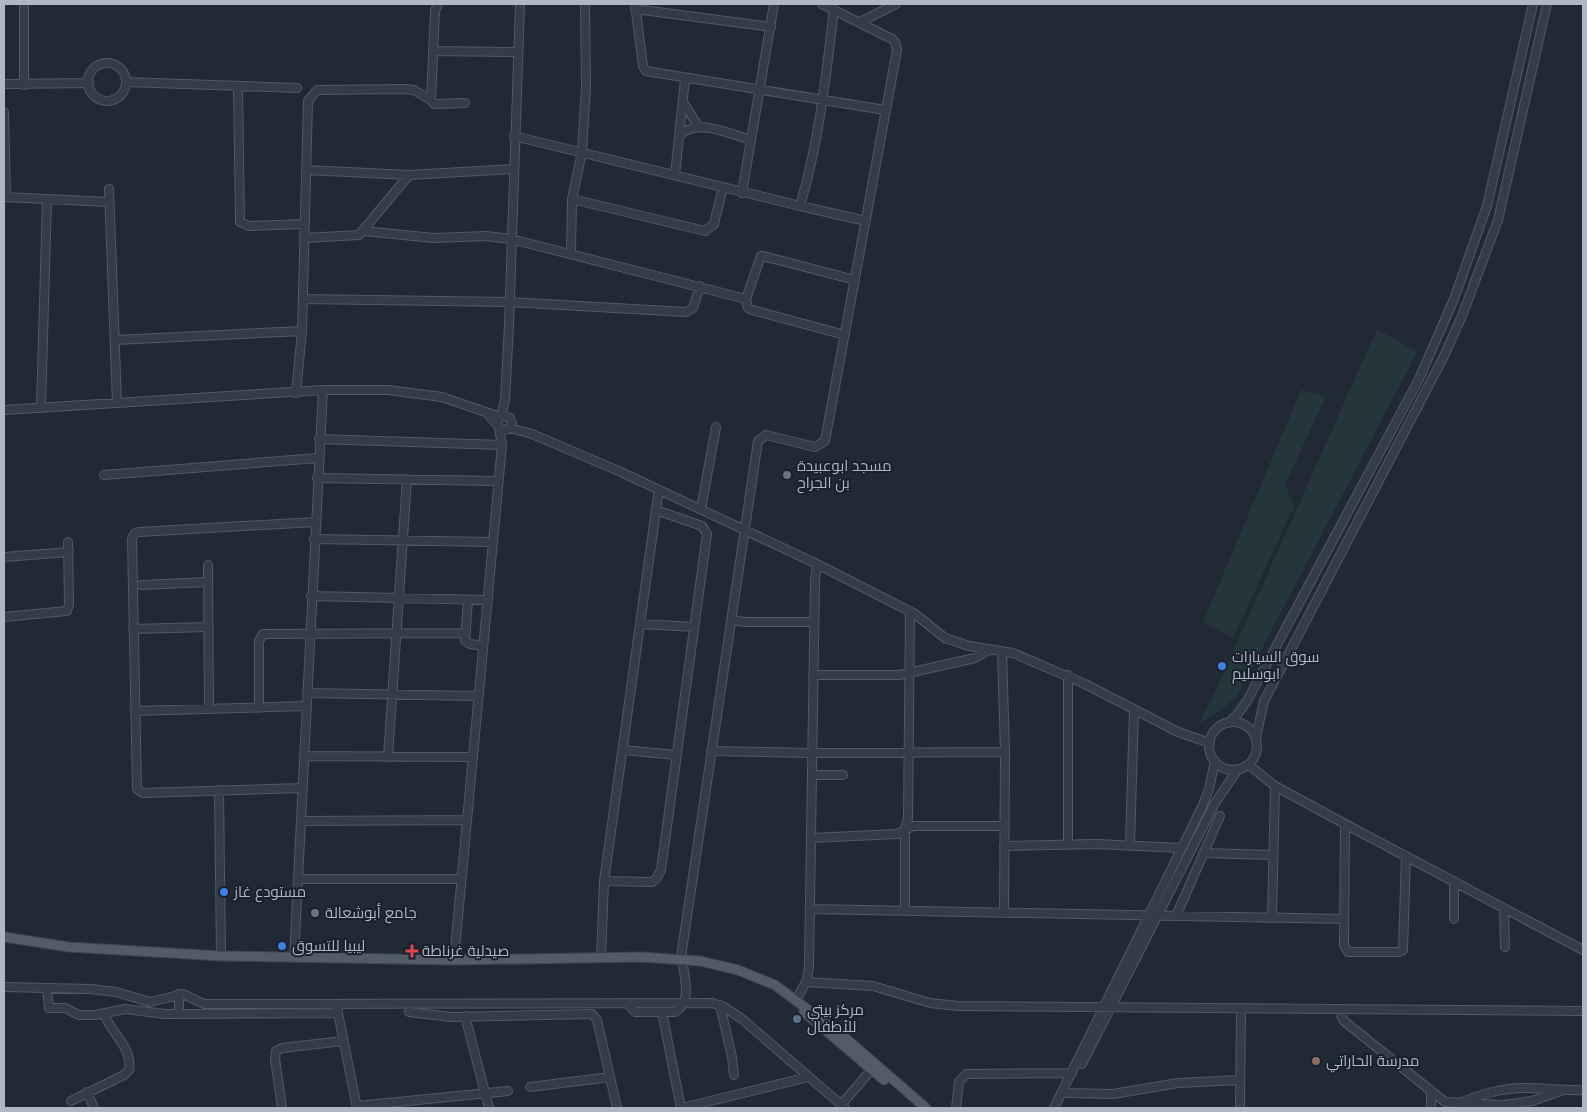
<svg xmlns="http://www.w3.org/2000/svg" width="1587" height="1112" font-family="'Golos Text',Cairo,sans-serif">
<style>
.green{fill:#243639}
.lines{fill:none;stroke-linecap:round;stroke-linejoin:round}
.minor-casing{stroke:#525965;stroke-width:10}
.major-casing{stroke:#3e4451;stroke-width:11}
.minor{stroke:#353b48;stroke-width:8}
.major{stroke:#535a68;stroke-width:9}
.worship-dot{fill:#6b7280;stroke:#1a202c;stroke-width:2}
.shop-dot{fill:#3f7fe0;stroke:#1a202c;stroke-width:2}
.health-dot{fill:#e0444e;stroke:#1a202c;stroke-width:2}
.service-dot{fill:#5c6f8a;stroke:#1a202c;stroke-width:2}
.education-dot{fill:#8d6e63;stroke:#1a202c;stroke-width:2}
.labels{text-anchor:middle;stroke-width:4;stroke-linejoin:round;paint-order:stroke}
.poi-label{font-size:15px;fill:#afb6c4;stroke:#1a202c;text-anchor:start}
</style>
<rect width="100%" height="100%" fill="#212937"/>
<path class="green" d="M1377 329 1417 352 1244 683 1234 700 1199 724 1215 692Z
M1301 390 1326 396 1285 485 1294 506 1233 638 1203 622Z"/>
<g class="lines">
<g class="minor-casing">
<path id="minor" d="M438 4 435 11 431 100 434 104 465 103
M635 4 643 66 646 71 885 110
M635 9 771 27
M860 22 896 4
M433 51 517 52
M88 82a19 19 0 1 1 38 0a19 19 0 1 1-38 0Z
M126 82 297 88
M4 84 89 83
M24 85V4
M238 86 240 222 249 226 305 224
M683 102 698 126
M4 112 6 197
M514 136 800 206C819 142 826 76 834 9
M679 136C697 117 729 134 751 140
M306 170 409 175 513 169
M675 175 685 79
M109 189 117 403
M742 193 774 4
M4 197 109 202
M572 199 705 231 714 224 723 187
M800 206 866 221
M363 231 434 238 486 236 511 239 746 299 761 256H763L855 280
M304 238 359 235 409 175
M571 253 572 199 582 152 586 87 585 4
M303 299 509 302 686 312 693 308 700 286
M746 299 748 308 752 310 845 335
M115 340 302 331
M296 393 302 331 308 101 317 90 404 89 414 90 431 100
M41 408 47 199
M4 410 323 390H388L442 397 500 417
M487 413 502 430 509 429 512 423 510 418 504 416 498 418 497 423
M501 416 505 400 509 326 520 4
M510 428 532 434 621 472 817 564 915 614 945 638 969 646 1013 653 1085 684 1178 732 1210 743
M319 439 502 445
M104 475 318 458
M317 478 498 481
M701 509 716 427
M656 510 659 490
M314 539 493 542
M4 557 69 552
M208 565 209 709
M141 585 208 582
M311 596 488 600
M468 600 465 641 470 644 483 646
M4 617 67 611 69 604 68 542
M732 620 745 622H814
M641 624 694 627
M133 629 208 627
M1002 651 1005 752 1004 913
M813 675H899L975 658 991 649
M1068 675V845
M307 693 478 696
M259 708V641L263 634 465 633
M135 711 306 706
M1209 746a24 24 0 1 1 48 0a24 24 0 1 1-48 0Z
M1228 723 1237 715 1247 701 1419 379 1454 299 1487 206 1533 4
M1256 738 1264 701 1444 356 1462 316 1498 220 1547 4
M623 750 676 755
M711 751 813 753 1005 752
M304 756 473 757
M388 757 407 479
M1249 765 1275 786 1345 824 1583 950
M813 775H843
M302 788 143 793 137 789 132 539 135 533 139 532 315 522
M219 790 221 956
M301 821 467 820
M1345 824 1344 945 1348 952H1398L1403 950 1406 856
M811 838 897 834 913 826H1005
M1130 845 1134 710
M1004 846 1096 844 1181 848
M1203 853 1273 855
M298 879H461
M1504 908 1505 947
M810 909 1344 919
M905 909V830L908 818 910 611
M1176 916 1220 816
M1272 918 1275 786
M1454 919V881
M294 958 323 390
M601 958 604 881 656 510 702 526 707 534 661 870 656 879 652 882 604 881
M454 960 502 445 499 429
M806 982 873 986 930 1003 958 1006 1583 1011
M4 987 91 989 116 992 150 1002 183 994 204 1004 712 1003 724 1007 742 1019 845 1108
M47 989 49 1008H65L79 1015H95L125 1009 165 1014 338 1013
M796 1000 807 980 809 966 815 581 817 564
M627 1003 635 1012H675C696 1000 680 967 682 950L758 441 766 435 815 447 825 441 897 50 895 42 892 39 822 4
M720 1005 732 1057 734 1075
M337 1008 357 1108
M1339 1011 1344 1021 1445 1102 1504 1105 1532 1101 1561 1091
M409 1012 451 1017 592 1014 597 1020 617 1108
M662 1012 681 1108
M179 1014V994
M465 1016 489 1108
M1082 1064 1215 803 1238 769
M530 1087 610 1077
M1431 1090V1108
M87 1092 94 1108
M1067 1093 1113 1094 1178 1083 1240 1080
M71 1101 124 1075 129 1070C133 1048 111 1033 104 1014
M1460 1103C1482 1094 1504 1087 1529 1088 1547 1088 1565 1091 1583 1090
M841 1105 872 1069
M357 1106 508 1091
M282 1108 275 1059 276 1051 282 1048 343 1041
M682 1108 808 1077
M956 1108 959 1082 966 1074 1072 1073
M1054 1108 1202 807 1209 789 1215 761
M1240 1108 1241 1009"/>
</g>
<g class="major-casing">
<path id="major" d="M4 937 69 947 221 956 454 960 641 957 700 961 738 970 775 985 843 1036 926 1108
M804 1012 884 1080"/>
</g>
<use href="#minor" class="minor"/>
<use href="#major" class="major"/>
</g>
<g class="worship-dot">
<circle cx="787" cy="475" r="5"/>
<circle cx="315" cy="913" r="5"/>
</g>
<g class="shop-dot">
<circle cx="1222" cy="666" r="5"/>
<circle cx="224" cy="892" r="5"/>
<circle cx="282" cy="946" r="5"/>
</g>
<path class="health-dot" d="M409.5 943.5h5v5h5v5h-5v5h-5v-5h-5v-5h5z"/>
<circle class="service-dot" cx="797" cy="1019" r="5"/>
<circle class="education-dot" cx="1316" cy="1061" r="5"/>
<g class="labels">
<g class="poi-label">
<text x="797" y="471">مسجد ابوعبيدة<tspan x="797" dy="17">بن الجراح</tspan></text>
<text x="1232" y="662">سوق السيارات<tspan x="1232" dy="17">ابوسليم</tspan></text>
<text x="234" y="897">مستودع غاز</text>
<text x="325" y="918">جامع أبوشعالة</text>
<text x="292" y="951">ليبيا للتسوق</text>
<text x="422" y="956">صيدلية غرناطة</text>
<text x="807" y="1015">مركز بيتي<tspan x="807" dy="17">للأطفال</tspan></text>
<text x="1326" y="1066">مدرسة الحاراتي</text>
</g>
</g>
<rect width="1587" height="1112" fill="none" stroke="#afb6c4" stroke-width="10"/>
</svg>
